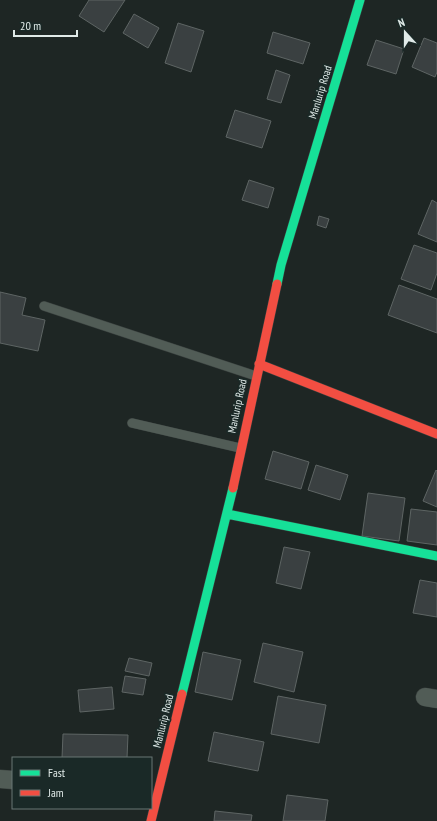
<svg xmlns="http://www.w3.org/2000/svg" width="437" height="821" font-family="'PT Sans Narrow',sans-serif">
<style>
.building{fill:#3a4041;stroke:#5e6564}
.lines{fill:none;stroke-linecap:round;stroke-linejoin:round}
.lane-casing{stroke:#3a413f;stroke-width:10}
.street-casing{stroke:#3a413f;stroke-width:19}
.fast-casing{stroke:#3a413f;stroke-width:10}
.jam-casing{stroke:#3a413f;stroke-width:10}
.lane{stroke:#515c56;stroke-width:9}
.street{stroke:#515c56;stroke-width:18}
.fast{stroke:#16e098;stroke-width:9}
.jam{stroke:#f24e42;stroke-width:9}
.labels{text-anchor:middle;stroke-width:3.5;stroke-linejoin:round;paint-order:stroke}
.street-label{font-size:11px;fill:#e0eae8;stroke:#1a2927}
</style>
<rect width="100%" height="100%" fill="#1e2624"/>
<path class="building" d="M89 0H125L104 32 79 16Z
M134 14 159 28 148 48 123 33Z
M178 23 204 31 191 72 165 63Z
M273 32 310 43 303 64 267 53Z
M424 38 437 43V72L435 77 412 67Z
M376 40 404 49 396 74 367 65Z
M276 70 290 75 281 103 267 99Z
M235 110 271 121 262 148 226 137Z
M249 180 274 188 268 208 242 200Z
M432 200 437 203V242L418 234Z
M319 216 329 219 326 228 317 225Z
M414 245 437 253V273L431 290 401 279Z
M399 285 437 299V333L388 315Z
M0 292 26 298 22 315 45 320 38 351 0 343Z
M273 451 309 462 301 489 265 479Z
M316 465 348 475 340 500 308 490Z
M436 470 437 471V507L423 501Z
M368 493 405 498 399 541 362 536Z
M411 509 437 512V545L407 541Z
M284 547 310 552 301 589 276 583Z
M420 580 437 583V617L413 613Z
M263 643 303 652 294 692 254 682Z
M203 652 241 660 232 700 195 692Z
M129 658 152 663 149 676 125 671Z
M125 676 146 679 143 695 122 692Z
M112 687 114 709 80 712 78 690Z
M278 696 326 705 319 743 271 734Z
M214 732 264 742 258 771 208 761Z
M63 734 128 735 127 758H62Z
M287 795 328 800 325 821H283Z
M215 811 252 815 251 821H214Z"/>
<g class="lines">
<g class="lane-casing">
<path id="lane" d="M44 306 256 376
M132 423 240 448"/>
</g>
<g class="street-casing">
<path id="street" d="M425 697 437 699
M0 779 13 780"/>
</g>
<g class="fast-casing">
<path id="fast" d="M277 284 281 265 360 0
M227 514 437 556
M182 694 233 488"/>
</g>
<g class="jam-casing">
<path id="jam" d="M259 364 437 434
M233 488 277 284
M151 821 182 694"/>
</g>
<use href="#lane" class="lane"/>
<use href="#street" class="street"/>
<use href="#fast" class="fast"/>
<use href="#jam" class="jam"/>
</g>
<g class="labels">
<g class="street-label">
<text transform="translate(320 92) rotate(-73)" y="4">Manlurip Road</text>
<text transform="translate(237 406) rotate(-78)" y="4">Manlurip Road</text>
<text transform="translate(163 721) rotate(-76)" y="4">Manlurip Road</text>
</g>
</g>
<rect x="12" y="757" width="140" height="52" fill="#1a2927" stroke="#697674"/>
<rect x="20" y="770" width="20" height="6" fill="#16e098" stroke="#697674"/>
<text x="48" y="777" font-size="12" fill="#e0eae8">Fast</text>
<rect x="20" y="790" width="20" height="6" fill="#f24e42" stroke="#697674"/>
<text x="48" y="797" font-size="12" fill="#e0eae8">Jam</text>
<g transform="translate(405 32) rotate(339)" stroke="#1a2927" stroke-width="3" paint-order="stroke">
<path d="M0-3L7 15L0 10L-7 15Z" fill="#e0eae8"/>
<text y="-6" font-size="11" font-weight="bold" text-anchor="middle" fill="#e0eae8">N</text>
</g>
<path d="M14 30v6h63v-6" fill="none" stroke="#e0eae8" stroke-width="2"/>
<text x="20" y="30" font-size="12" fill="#e0eae8" stroke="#1a2927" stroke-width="3" paint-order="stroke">20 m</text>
</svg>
